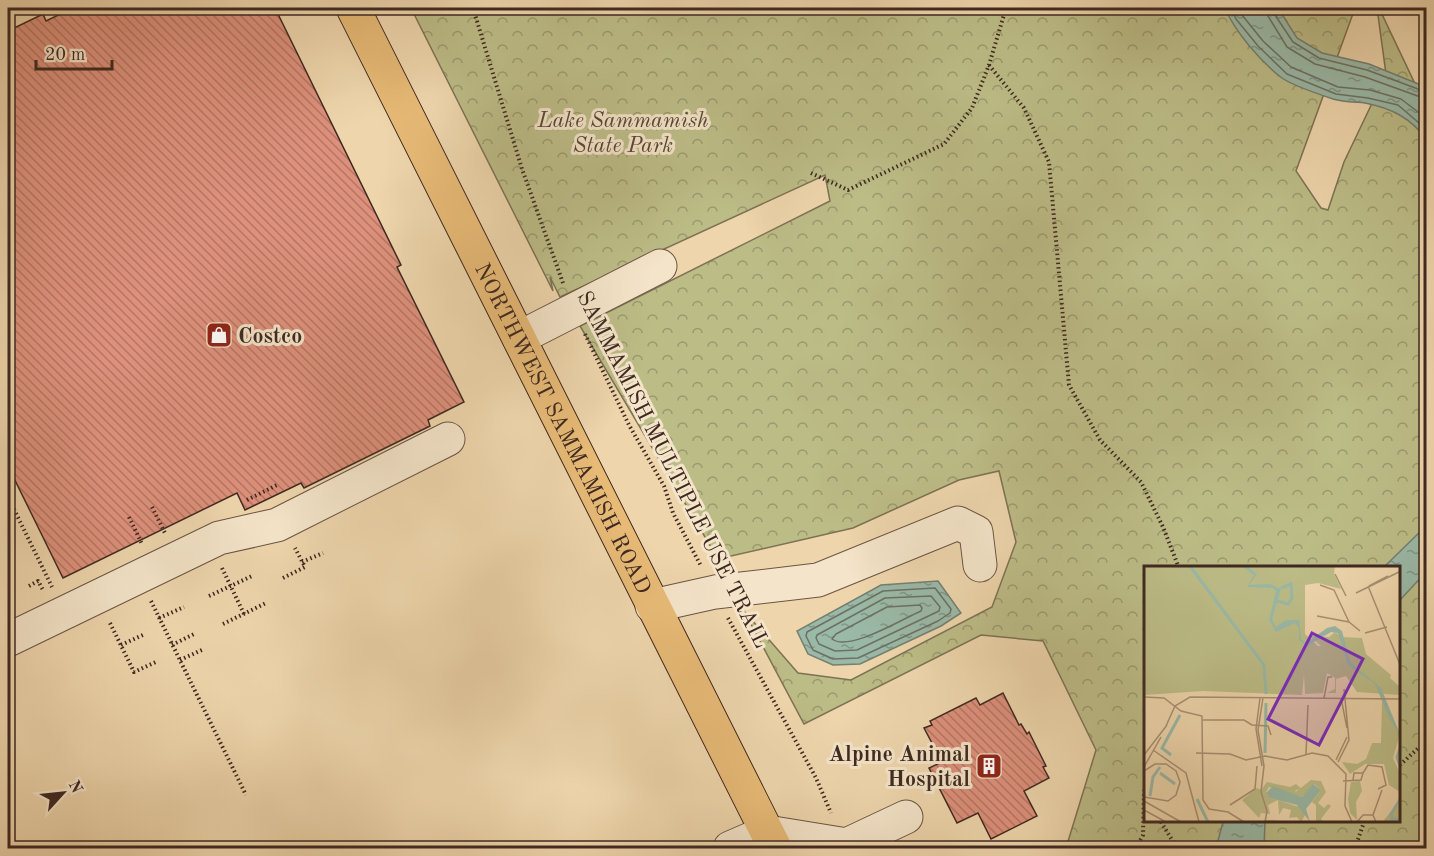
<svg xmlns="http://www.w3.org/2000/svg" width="1434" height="856" font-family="'Old Standard TT',serif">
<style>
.forest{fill:url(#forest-crowns);stroke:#7d7254;stroke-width:1.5}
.water{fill:url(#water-ripples);stroke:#757f71;stroke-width:1.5}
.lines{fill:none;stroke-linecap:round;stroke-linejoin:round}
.shore{stroke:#6c7164;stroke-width:1.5}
.building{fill:url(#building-back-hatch);stroke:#3e2921;stroke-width:1.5}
.minor-casing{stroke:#6a5444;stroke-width:35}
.major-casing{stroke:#3e2921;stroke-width:35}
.path{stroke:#3e2921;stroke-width:4;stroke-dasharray:1.5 3;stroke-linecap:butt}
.minor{stroke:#f4e4c9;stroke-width:33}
.major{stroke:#e7ba76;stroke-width:33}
.labels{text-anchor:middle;stroke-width:6;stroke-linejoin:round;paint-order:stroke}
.park-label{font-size:22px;font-style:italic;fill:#574635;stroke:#f4e4c9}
.poi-label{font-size:22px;font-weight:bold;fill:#3e2921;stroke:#f4e4c9;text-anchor:start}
.street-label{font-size:22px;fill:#3e2921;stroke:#f4e4c9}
.inset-river{fill:none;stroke:#9ab9a7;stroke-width:3}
.inset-road{fill:none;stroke:#a89074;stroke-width:1.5}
.view{fill:#7b2cbf;fill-opacity:0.15;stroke:#7b2cbf;stroke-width:3}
.inset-edge{fill:none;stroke:#3e2921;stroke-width:3}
</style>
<defs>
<pattern id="forest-crowns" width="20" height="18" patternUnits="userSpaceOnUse" patternTransform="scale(1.5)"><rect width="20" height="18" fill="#bcbc87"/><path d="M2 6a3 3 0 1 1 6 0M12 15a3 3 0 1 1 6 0" fill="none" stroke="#9a996e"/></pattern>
<pattern id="water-ripples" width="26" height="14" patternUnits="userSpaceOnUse" patternTransform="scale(1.5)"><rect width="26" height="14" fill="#9ab9a7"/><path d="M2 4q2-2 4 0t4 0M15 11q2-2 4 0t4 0" fill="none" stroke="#7f9688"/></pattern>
<pattern id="building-back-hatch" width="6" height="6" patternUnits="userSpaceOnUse" patternTransform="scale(1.5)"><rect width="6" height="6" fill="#dd907b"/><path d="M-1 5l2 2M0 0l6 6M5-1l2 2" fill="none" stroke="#b57664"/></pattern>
</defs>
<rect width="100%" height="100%" fill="#eed5ac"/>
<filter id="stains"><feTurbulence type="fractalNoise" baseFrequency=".00333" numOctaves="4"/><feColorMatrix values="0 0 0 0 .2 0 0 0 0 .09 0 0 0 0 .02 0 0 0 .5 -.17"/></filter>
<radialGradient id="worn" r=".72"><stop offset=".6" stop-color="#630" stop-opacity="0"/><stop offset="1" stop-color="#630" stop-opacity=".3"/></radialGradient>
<path class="forest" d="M411 8H1355L1296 171 1321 208 1328 210 1344 162 1386 74 1377 8H1379L1426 107V555L1400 568H1146V822H1400V595L1426 574V848H1066L1096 750 1043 641 981 635 804 724 744 611 798 673 851 680 992 607 1016 542 999 471 959 480 853 528 718 559 580 326 830 201 825 175 560 297 550 277 553 291Z"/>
<path class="water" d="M1225 8H1278L1297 38 1322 53 1369 64 1426 87V139C1411 118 1391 108 1365 103 1355 102 1343 102 1333 99 1321 95 1292 85 1282 78 1261 62 1235 32 1225 8Z
M1426 526V572L1400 600V568H1383Z
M938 581 961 613 941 626 860 664 833 665 808 654 797 631 881 585Z
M1223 822H1265L1264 848H1216Z"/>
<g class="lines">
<path class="shore" d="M1231 8 1236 19 1258 46 1287 74 1336 94 1368 98 1398 105 1426 129
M1239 8 1242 15 1263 41 1291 67 1338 87 1370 90 1401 99 1426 118
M1266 8 1268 16 1287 47 1315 64 1365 77 1426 99
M1274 8 1275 15 1293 42 1319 58 1367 70 1426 92
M935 588 951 609 950 613 938 621 858 658 833 659 813 650 806 636 807 632 883 591Z
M931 596 940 607 939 611 857 650 835 651 819 644 816 638 817 635 885 598Z
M920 605 922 608 921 611C902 619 849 652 832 639L836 634 887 607Z"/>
</g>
<path class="building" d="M73 8H275L401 265 397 267 464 402 428 420 430 426 304 488 301 483 245 510 237 493 63 578 8 466V31L43 14 46 21Z
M1003 693 1019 725 1021 724 1027 734 1029 732 1046 766 1043 767 1049 778 1024 791 1037 816 991 839 978 813 957 823 929 768 942 762 924 728 932 725 930 721 976 698 980 705Z"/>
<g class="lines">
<g class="minor-casing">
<path id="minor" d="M519 338 660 266
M652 606 715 592 818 580 958 523 976 532 980 565
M8 640 219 538 277 525 448 439
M730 848 767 832 847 845
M840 848 906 817"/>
</g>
<g class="major-casing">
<g id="major">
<path id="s1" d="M353 8 775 848"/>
</g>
</g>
<path class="path" d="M473 8 522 169 563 283
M989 65 1024 108 1049 162 1069 385 1100 440 1141 482 1163 527 1179 568
M811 173 848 190 944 144 972 108 989 65 1006 8
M585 334 629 425 664 486 673 513 701 566
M8 497 52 587
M247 500 277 485
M152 507 165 533
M129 517 142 544
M302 562 323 553
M222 568 244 614
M283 578 305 567 295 548
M29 586 38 581 43 590
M209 596 252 576
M151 601 246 795
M159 618 184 607
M728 618 816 778 831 813
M110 623 134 672 158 661
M223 624 266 603
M121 645 145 634
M172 645 196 633
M180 660 204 649
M1400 765 1426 741
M1161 822 1177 848
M1136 848 1143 835 1144 792 1146 786
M1355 848 1364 822"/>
<use href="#minor" class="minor"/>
<use href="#major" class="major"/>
</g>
<defs>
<g id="shop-square" transform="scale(1.35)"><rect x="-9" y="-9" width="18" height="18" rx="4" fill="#8f2418" stroke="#f4e4c9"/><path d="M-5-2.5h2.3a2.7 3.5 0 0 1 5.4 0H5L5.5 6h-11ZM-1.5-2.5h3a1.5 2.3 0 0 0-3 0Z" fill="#fff"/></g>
<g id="building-square" transform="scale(1.35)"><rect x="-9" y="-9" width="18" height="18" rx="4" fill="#8f2418" stroke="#f4e4c9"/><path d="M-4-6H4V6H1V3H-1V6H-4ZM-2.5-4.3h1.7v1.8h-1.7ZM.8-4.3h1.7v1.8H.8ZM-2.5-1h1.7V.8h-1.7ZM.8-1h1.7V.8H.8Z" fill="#fff"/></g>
</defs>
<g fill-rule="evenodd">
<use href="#shop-square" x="219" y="335"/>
<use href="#building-square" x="989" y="766"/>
</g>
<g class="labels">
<g class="park-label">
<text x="623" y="127">Lake Sammamish<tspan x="623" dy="25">State Park</tspan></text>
</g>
<g class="poi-label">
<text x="238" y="343">Costco</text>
<text x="970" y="761" text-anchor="end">Alpine Animal<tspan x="970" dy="25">Hospital</tspan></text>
</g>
<g class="street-label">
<text dy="8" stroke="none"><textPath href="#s1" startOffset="470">NORTHWEST SAMMAMISH ROAD</textPath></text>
<text transform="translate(674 469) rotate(63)" y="8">SAMMAMISH MULTIPLE USE TRAIL</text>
</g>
</g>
<g transform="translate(1144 566)">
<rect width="256" height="256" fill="#eed5ac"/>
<path d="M167 214 177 215 182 226 174 237 180 242 184 238 187 240 177 253 180 256H172V239L168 236 177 224 170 218 158 231 149 228ZM134 234 155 241 161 249 157 256 153 251 145 252 147 244 139 242 135 249Z" fill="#bcbc87"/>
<path d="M0 0H191L190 8 197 23 174 17 161 19V68L174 80H177L166 70 185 71 191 66 198 71 218 72 222 88 247 109 246 112 256 121V129L213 126 202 110 192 113V127H183L191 123V112L183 107 179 127 161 128 160 109 158 129 60 125 0 129ZM238 135 256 168 249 192 256 207V226L245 219 240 198H221L206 208 198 196 213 198 222 193 228 177H237ZM216 215 218 225 212 236 213 254 206 247 204 233 207 216ZM123 216 146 221 152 218 158 223 152 224 150 230 125 221 122 226 126 232 134 234 124 239 126 248 117 247 115 252 98 234 113 222 117 224ZM256 235V256H241L240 254Z" fill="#bcbc87"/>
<path d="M103 0 113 8 105 19 126 18 137 23 128 53 132 61 142 54H155L157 73 162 77 183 62 191 60 198 65 206 96 237 122 256 168 246 154 231 118 204 99 194 67 187 66 163 80 155 74V62L151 57 132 66 125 54 132 25 129 22 103 21 110 9 99 1ZM169 218 177 224 162 243 166 256 153 239 126 232 122 227 129 220 158 231Z" fill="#9ab9a7"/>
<path class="inset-river" d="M46 0 120 99 122 128M133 35 144 38 148 32 147 18 137 22M257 180 253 191 257 203M121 187 122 137M27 189 18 182 36 149M16 207 31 218M6 230 9 211 16 201M257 232 247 248 248 253H257M53 233 64 256"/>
<path class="inset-road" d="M191 8 202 30M176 19 190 24 205 56M224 20 257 101M225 20 244 10M212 27 257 5M173 50 205 56 216 65M221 67 243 61M0 131 20 132 37 145 58 150 59 234 65 243 84 246 100 256M116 132 112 163 118 200M119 132 114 164 120 200 117 226 123 245 121 256M180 132 184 111H188M197 132 203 162M59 154H100L108 159 124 160 127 169M22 160 31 140 46 131 257 133M9 184 42 207 55 256M52 187 86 188 102 194 121 190 143 194 168 187 184 190 202 208 201 240 208 256M162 188 164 139M0 189 23 159M192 194 203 171M194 196 205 174 200 123M0 201 17 171M0 205 11 198H22L32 205 36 216 32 229 24 235 0 231M219 207 224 199 238 201 242 219 234 223M199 215 217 214 219 207H210L209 214M0 235 37 256M86 239 111 223 113 200M0 244 22 256M122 255 142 256M213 256 219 249H229M232 256 229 249 238 224"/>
<path class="view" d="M168 67 219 93 175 179 124 153Z"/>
<rect width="256" height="256" class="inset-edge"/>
</g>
<rect width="1434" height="856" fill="none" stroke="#eed5ac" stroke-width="30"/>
<rect x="9" y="9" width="1416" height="838" fill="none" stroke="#3e2921" stroke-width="3"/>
<rect x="15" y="15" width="1404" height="826" fill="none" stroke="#3e2921" stroke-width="1.5"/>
<g transform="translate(63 793) rotate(63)" stroke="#f4e4c9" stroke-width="4.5" paint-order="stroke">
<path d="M0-4.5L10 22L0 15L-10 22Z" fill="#3e2921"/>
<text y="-9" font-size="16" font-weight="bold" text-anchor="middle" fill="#3e2921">N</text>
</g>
<path d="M36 60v9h76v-9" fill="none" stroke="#3e2921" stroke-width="3"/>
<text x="45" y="60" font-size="18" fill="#3e2921" stroke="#f4e4c9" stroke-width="4.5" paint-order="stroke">20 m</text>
<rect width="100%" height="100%" filter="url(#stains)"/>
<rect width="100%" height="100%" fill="url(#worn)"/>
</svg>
